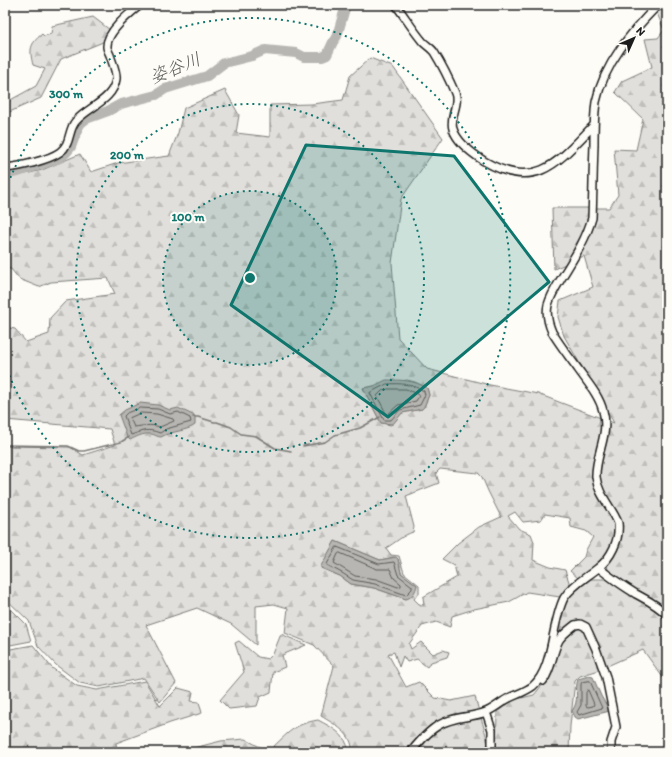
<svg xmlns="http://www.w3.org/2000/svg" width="672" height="757" font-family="Itim,'Klee One',sans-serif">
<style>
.forest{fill:url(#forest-firs);stroke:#7e7e7c;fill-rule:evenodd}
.water{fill:#b7b6b2;stroke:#797876}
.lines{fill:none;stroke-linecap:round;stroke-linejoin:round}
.shore{stroke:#5a5a58;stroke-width:1}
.stream{stroke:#797876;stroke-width:1.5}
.river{stroke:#b7b6b2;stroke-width:10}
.minor-casing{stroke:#1c1c1c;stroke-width:10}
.minor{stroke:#fdfcf7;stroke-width:7}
.marked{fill:#0f766e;fill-opacity:0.2;stroke:#0f766e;stroke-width:3;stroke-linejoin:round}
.ring{fill:none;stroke:#0f766e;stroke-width:2;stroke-dasharray:2 4}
.labels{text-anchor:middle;stroke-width:4;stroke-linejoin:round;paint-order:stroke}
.water-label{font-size:18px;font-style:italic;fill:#5a5a58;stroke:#fdfcf7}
.centre{fill:#0f766e;stroke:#fdfcf7;stroke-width:2}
.ring-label{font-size:12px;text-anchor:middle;font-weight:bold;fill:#0f766e;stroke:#fdfcf7;stroke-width:4;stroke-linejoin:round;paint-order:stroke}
</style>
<defs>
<pattern id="forest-firs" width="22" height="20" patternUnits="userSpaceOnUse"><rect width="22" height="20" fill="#e0dfdb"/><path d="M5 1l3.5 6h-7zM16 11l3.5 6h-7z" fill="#c0bfbb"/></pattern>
</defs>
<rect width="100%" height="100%" fill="#fdfcf7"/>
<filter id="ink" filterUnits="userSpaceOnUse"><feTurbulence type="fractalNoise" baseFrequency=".025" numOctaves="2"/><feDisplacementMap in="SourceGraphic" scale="8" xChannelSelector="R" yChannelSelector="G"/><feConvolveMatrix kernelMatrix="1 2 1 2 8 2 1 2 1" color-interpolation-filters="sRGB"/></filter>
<g filter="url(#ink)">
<path class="forest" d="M667 5V683L643 650 596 671 580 676 575 681 570 726 569 752H496L497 712 513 700 534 695 546 680 558 655 563 610 569 597 590 579H607L661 612 665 611 653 598 639 591 608 570 607 564 604 559 578 578 570 571 584 557 586 550 593 537 586 531 571 527 570 518 545 514 541 520 523 522 515 512 508 516 519 529 531 534 534 542 533 560 550 567 565 570 570 585 560 597 527 592 509 602 474 609 452 616 450 627 436 622 422 626 409 644 411 649 421 642 433 654 443 650 449 652 447 657 431 662 427 667 417 659 407 662 403 656 399 667 394 652 388 654 406 687 419 682 435 698 451 701 475 696C479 715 487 732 489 752H352C354 734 334 724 321 716L334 666 314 645 285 633 288 608 274 604 256 606V645L231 624 197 608 146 625 176 683 160 702 144 678 99 687 80 683 56 665 38 646 29 621 5 598V446L70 447 83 455 115 445 110 429 5 420V327L15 329 26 342 49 334 50 318 66 301 115 294 108 278 51 282 39 287 19 279 11 269 5 268V179L42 170 80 154 91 172 118 163 169 156 178 133 184 108 225 90 239 115 236 133 270 137V105L312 104 343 100 350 76 370 58 393 67 443 138 401 199 392 263 398 338 427 369 490 385 538 394 614 423 564 336 558 317 560 301 593 287 584 256 554 269 552 208H609L618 195 614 149 636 150 643 119 615 92 622 81 652 67 645 39 658 38 664 30 657 13ZM407 380 415 382 427 388 429 395 424 407 422 409 402 413 391 425 381 423 363 388ZM440 469 478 473 482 477 488 491 501 517 479 527 458 543 442 559 454 565 457 577 423 597 424 605 419 604 414 599 416 596 419 594V585L404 573 399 556 391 555 386 548C395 543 403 535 413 532L414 527 406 496 439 483 436 473ZM335 541 380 560 394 557 398 559 401 573 417 585 406 599 374 588 351 584 340 576 321 568Z
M93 17 110 30 103 42 61 59 41 98 5 114V103L36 86 45 69 33 65C29 49 30 44 42 34L44 36 51 34 52 26Z
M5 603 26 624 31 641 5 646Z
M281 634 306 645 282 655 285 667 273 672 271 692 260 697 257 706 229 709 220 700 244 672 235 643 239 641 258 657 268 659 273 654Z
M33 645 52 668 77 686 97 690 145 681 160 706 178 688 193 692 191 701 199 702 202 713 170 723 116 743 117 752H5V650Z
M318 720C333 728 346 734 349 752H178L221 741 245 739 260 747 271 749C288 733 294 724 318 720Z"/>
<path class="water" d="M386 380C402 380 414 380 427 388L429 395 424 407 422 409 402 413 393 424 381 423 363 388 374 386Z
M140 403 158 405 170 410 178 408 195 416V425C188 431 171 431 161 437 157 437 154 434 151 434 143 433 136 437 130 440L127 437 119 415 125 410Z
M335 541 380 560 396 557 398 559 401 573 417 585C416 591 412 598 406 599L374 588 351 584 340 576 321 568V566Z
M589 676 593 677 601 696 610 711 578 719 575 717 572 711C580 700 574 691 578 679Z"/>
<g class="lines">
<path class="shore" d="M387 384C401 383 412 384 424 391L425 395 420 405 400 410 391 420H384L370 393Z
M388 389H406L418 394 419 396 416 401 398 405 387 415 377 396 382 391Z
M140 408 158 409 170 414 178 412 190 418 191 422 166 429 160 433C147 428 143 431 131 435L124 416 127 413Z
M141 413 157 414 173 419 174 421 160 427C150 424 143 426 134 427L130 418Z
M337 547 379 564 394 562 398 575 412 586V589L406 595 375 584 353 580 342 573 327 565Z
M340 553 377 569H390L394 578 401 584V586L398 587 376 579 355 576 334 563 338 554Z
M590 681 602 708 579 715 577 712 581 705V684L582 682Z
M588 690 594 704 593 706 588 707 586 706V693Z"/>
<path class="stream" d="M193 417H198L214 422H217L231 427 241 434 256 436 275 448 291 451
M5 445 68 446 79 451H84L121 442 129 437
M303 446 325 442 335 435 360 428 380 417"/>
<path class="river" d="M5 174 18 172 60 158 66 153 71 147 78 128 81 123 86 119 108 111 121 104 156 95 165 89 207 76 224 63 252 56 265 50 296 53 304 57H322L327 55 333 42 337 36 346 5"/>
<g class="minor-casing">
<path id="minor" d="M396 5C405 17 413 30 423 42 426 45 431 48 434 52 442 65 449 79 455 93 460 104 449 117 453 129 457 142 473 154 484 161 537 192 559 161 594 125
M649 8 651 5
M5 168C19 167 49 160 60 152 71 144 68 131 75 122 87 107 113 101 116 79 117 72 112 62 110 55 109 53 107 49 107 47 106 32 130 13 140 5
M599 568C610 577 623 586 636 594 647 600 658 605 667 615
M543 681C552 669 552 653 559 640 563 634 570 629 575 625L580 624 586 627 596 649 606 677 616 727 611 742V752
M486 712 492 730V752
M411 752C419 742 428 731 439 725 453 716 471 718 486 712 494 709 501 702 509 698 517 694 525 692 533 686 554 668 551 623 564 598 572 585 586 578 598 568 611 558 620 540 618 523 612 507 598 495 596 477 595 455 610 434 603 411 599 395 587 382 578 369 569 357 560 345 552 332 548 323 546 314 548 305 551 294 558 284 564 274 575 256 586 239 592 218 593 194 593 169 594 145 594 131 594 116 596 102 604 64 632 31 658 5"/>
</g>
<use href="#minor" class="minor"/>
</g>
</g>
<path class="marked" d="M306 145 454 156 549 282 388 417 231 305Z"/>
<circle cx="250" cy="278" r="87" fill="#0f766e" fill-opacity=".12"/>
<g class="ring">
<circle cx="250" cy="278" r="87"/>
<circle cx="250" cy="278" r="174"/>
<path d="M6 189A260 260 0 1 1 6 367"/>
</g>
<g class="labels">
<g class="water-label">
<text transform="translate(175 68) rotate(-22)" y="6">姿谷川</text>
</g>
</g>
<circle cx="250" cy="278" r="6" class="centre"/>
<g class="ring-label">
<text x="66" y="98">300 m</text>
<text x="127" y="159">200 m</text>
<text x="188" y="221">100 m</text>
</g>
<rect width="672" height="757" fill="none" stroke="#fdfcf7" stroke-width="20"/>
<rect x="10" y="10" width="652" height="737" fill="none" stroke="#1c1c1c" stroke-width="1.5" filter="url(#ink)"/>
<g transform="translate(634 38) rotate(45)" stroke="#fdfcf7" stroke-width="3" paint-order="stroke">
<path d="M0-3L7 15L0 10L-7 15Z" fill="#1c1c1c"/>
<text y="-6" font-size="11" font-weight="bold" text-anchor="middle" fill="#1c1c1c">N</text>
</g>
</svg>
